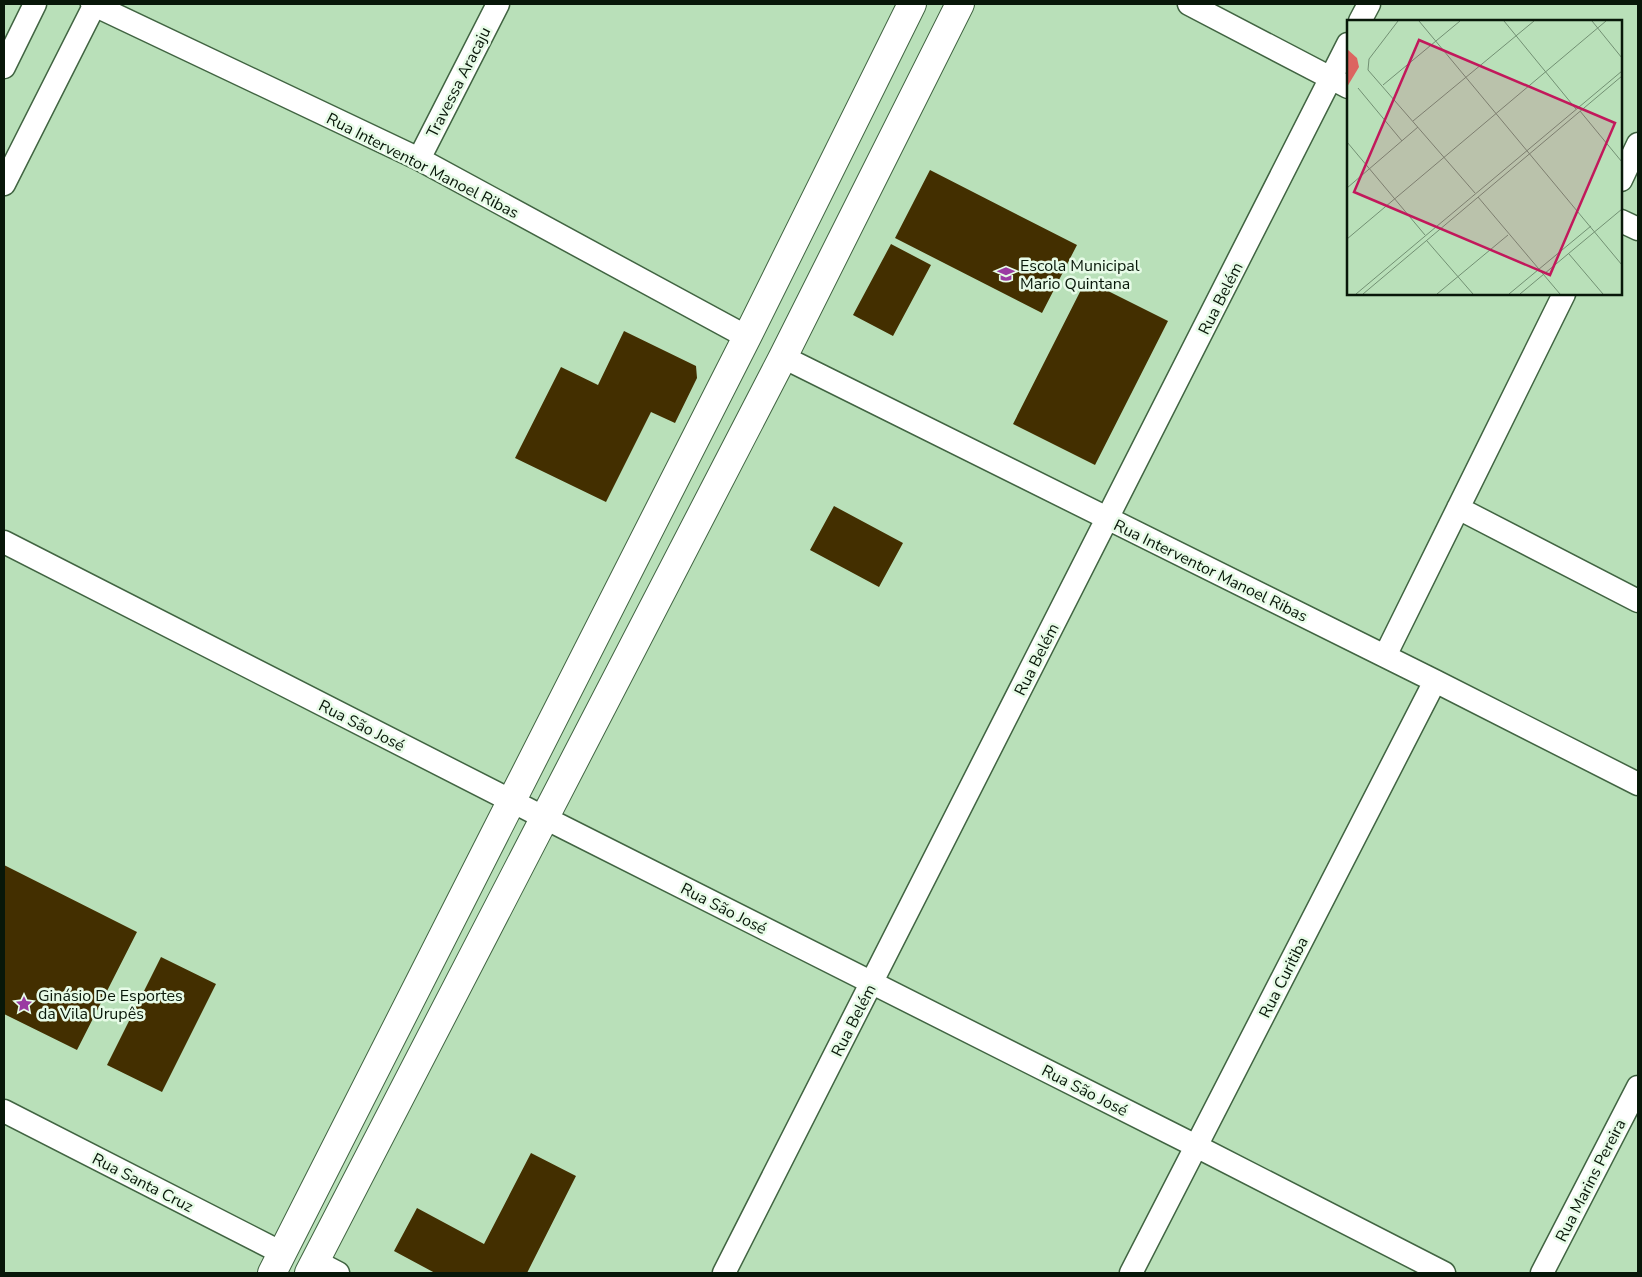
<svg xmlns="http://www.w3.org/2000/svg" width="1642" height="1277" font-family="'Nunito Sans',sans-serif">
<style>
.building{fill:#432f00}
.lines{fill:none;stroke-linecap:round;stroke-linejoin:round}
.street-casing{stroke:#416442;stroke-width:25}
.primary-casing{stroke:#416442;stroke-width:30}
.street{stroke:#fff;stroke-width:22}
.primary{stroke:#fff;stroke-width:28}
.labels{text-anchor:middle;stroke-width:5;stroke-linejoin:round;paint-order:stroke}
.street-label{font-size:16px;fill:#081709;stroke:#e7fbe7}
.poi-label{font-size:16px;fill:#081709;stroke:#e7fbe7;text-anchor:start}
.inset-road{fill:none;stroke:#729073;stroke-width:1}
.view{fill:#c2185b;fill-opacity:0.15;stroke:#c2185b;stroke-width:2.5}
.inset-edge{fill:none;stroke:#081709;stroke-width:2.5}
</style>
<rect width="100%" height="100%" fill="#b9e0b9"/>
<path class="building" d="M930 170 1077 245 1042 313 895 238Z
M891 244 931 265 893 336 853 315Z
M1086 280 1168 321 1095 465 1013 424Z
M624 331 696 366 697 378 675 423 651 412 606 502 515 458 561 367 598 385Z
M834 506 903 543 879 587 810 550Z
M4 865 137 932 77 1050 4 1014Z
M161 957 216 984 162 1092 107 1065Z
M531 1153 576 1176 527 1273H435L394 1251 417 1208 484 1244Z"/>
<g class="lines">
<g class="street-casing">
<path id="street" d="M92 4 419 159 747 337
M1189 4 1348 87
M1360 21 1369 4
M4 67 35 4
M419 159 498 4
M1621 180 1638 144
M4 184 95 4
M1621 221 1638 229
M783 357 1435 681 1638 784
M1458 508 1638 601
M4 542 545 818 1196 1146 1444 1273
M1385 656 1564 294
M4 1111 282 1253
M315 1261 338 1273
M724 1273 1348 44
M1131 1273 1435 681
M1542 1273 1638 1087"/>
</g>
<g class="primary-casing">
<path id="primary" d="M272 1273 747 337 912 4
M309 1273 783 357 960 4"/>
</g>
<use href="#street" class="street"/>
<use href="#primary" class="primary"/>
</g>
<defs>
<g id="school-bare" transform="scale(1.35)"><path d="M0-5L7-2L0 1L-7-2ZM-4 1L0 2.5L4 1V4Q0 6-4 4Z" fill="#9a3aa2" stroke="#e7fbe7" stroke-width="2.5" paint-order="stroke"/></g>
<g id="sight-bare" transform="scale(1.35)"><path d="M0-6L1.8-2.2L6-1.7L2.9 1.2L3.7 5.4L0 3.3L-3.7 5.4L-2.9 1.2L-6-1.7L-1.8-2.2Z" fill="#9a3aa2" stroke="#e7fbe7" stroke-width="2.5" paint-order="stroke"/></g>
</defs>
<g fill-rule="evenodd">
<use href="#school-bare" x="1006" y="274"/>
<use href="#sight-bare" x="24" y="1004"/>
</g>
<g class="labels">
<g class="street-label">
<text transform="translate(458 82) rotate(-63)" y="6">Travessa Aracaju</text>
<text transform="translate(423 165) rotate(27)" y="6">Rua Interventor Manoel Ribas</text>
<text transform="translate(1220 298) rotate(-63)" y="6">Rua Belém</text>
<text transform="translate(1211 570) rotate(26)" y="6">Rua Interventor Manoel Ribas</text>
<text transform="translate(1036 659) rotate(-63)" y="6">Rua Belém</text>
<text transform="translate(362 725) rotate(27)" y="6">Rua São José</text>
<text transform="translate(724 908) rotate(27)" y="6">Rua São José</text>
<text transform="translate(1283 977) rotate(-63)" y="6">Rua Curitiba</text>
<text transform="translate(853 1020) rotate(-63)" y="6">Rua Belém</text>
<text transform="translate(1085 1090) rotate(27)" y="6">Rua São José</text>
<text transform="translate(1590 1180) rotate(-63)" y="6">Rua Marins Pereira</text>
<text transform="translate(143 1182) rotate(27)" y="6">Rua Santa Cruz</text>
</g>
<g class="poi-label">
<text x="1020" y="271">Escola Municipal<tspan x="1020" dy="18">Mario Quintana</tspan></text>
<text x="38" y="1001">Ginásio De Esportes<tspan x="38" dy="18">da Vila Urupês</tspan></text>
</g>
</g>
<g transform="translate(1347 20)">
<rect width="275" height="275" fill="#b9e0b9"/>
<path d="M0 29 10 38 12 47 0 67Z" fill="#dc6560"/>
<path class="inset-road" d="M51 1 22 39 21 50 128 173M72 1 275 245M157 1 229 89M245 1 275 38M36 65 113 1M11 68 55 121M233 91 275 142M66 101 187 1M0 122 78 215M0 168 71 107M131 177 213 274M0 219 259 1M80 221 126 274M222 234 256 274M9 274 275 51M16 274 275 56M90 274 161 215M162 274 244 206M173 274 275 189"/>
<path class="view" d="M72 20 268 103 203 255 7 172Z"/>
<rect width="275" height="275" class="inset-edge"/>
</g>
<rect width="1642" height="1277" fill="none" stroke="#081709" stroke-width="10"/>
</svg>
